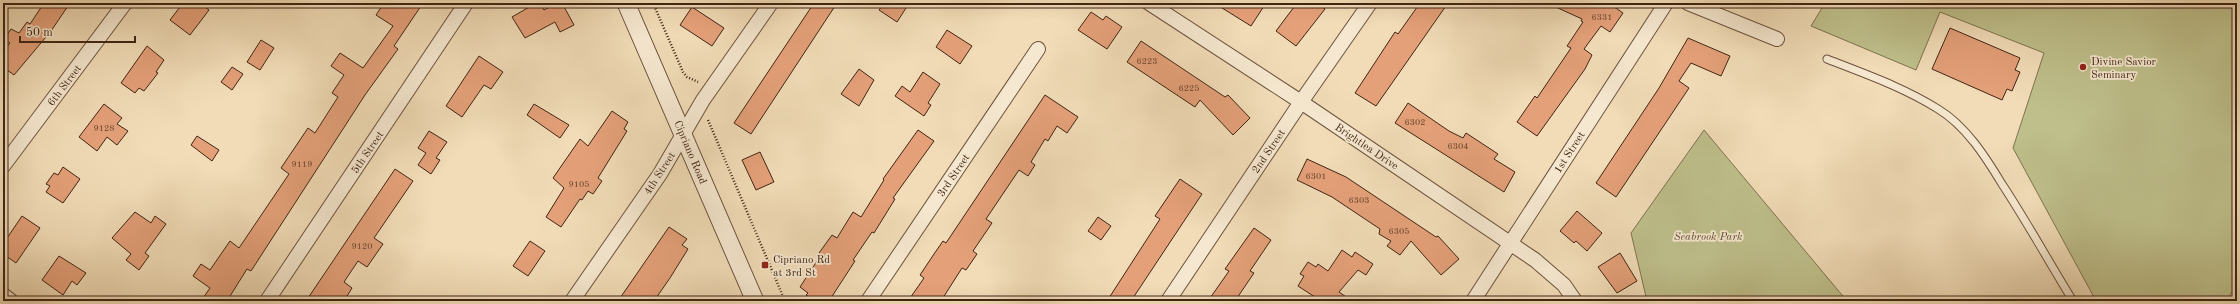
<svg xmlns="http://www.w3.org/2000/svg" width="2240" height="304" font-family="'Old Standard TT',serif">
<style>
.green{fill:#bebf8b;stroke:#7f7250}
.building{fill:#e4a079;stroke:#402514}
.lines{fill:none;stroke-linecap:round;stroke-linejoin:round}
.service-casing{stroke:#6c533d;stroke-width:9}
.minor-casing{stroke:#6c533d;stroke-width:16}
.tertiary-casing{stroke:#6c533d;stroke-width:19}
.path{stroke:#402514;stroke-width:2.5;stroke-dasharray:1 2;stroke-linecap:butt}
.service{stroke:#f6e8d0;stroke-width:7}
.minor{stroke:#f6e8d0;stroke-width:14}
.tertiary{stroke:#f6e8d0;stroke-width:17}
.poi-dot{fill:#8f2418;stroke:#f6e8d0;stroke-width:1.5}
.labels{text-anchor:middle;stroke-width:3.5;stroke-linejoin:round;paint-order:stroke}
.number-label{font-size:9px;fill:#69442d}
.poi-label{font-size:11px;fill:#402514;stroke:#f6e8d0;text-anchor:start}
.street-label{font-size:11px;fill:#402514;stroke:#f6e8d0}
.park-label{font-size:11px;font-style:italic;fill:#604c32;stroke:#f6e8d0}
</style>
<rect width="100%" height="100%" fill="#f1dcb7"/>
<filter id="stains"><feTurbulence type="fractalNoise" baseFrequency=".005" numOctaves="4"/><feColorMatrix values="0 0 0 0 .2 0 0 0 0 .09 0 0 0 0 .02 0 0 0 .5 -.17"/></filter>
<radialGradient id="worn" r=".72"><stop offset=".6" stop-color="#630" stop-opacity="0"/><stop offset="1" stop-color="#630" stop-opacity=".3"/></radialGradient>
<path class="green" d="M1825 3H2237V285L2226 301H2096L2013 148 2044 53 1940 12 1916 70 1811 26Z
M1704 130 1847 301H1647L1631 233Z"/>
<path class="building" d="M44 3H70L51 31 14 75 3 67V52L10 43 4 39 11 29 19 33 27 22 30 24Z
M183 3H200L209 10 190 35 170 20Z
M384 3H423L394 46 398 49 365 95 251 271 247 269 227 301H201L210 288 193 276 201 264 210 270 230 241 239 248 289 174 281 168 308 128 315 133 338 97 332 93 344 75 331 66 340 53 363 68 393 26 376 15Z
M536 3H539L544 10 556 3H562L574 25 560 32 555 22 525 38 512 17Z
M814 3H837L751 134 734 123Z
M884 3H899L906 8 897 22 879 10Z
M1214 3H1266L1251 26Z
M1297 3H1317L1325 9 1296 46 1276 31Z
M1420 3H1448L1376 106 1355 93 1395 32 1398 34Z
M1547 3H1609L1623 13 1610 32 1601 26 1584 49 1592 55 1585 69 1537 136 1517 122 1535 96 1537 98 1571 48 1567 46 1583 22 1581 21 1582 19Z
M692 7 724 28 712 46 680 25Z
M1091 12 1103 20 1106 16 1122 27 1107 49 1078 30Z
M1950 28 2020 58 2015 70 2020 72 2012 91 2007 89 2002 100 1932 69Z
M947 30 972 46 960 64 936 47Z
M1688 38 1730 56 1721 76 1691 63 1679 81 1689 88 1616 197 1596 183 1659 88Z
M261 40 274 48 260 70 247 62Z
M1141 41 1225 97 1228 95 1250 118 1233 135 1200 100 1195 107 1127 62Z
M147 46 164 60 156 72 158 73 144 91 139 88 135 93 121 83Z
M479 56 503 72 491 89 484 85 462 117 446 106Z
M232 67 243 74 232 90 221 82Z
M859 69 874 80 859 106 841 94Z
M923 72 940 84 928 103 931 105 924 116 895 96 902 86 910 92Z
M1045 95 1078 117 1067 133 1057 126 1048 141 1045 139 1031 162 1035 165 1028 176 1019 170 986 219 992 223 973 251 977 254 966 270 962 268 941 301H908L924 278 920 275 934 254 943 241 946 243Z
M1408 103 1449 131 1463 138 1466 133 1498 154 1494 159 1515 172 1504 192 1395 123Z
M104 104 122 118 117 124 128 131 117 145 107 137 97 151 79 137Z
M534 104 569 125 560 138 527 115Z
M612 111 628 122 624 129 627 131 598 178 602 181 593 194 588 191 582 200 580 199 561 227 546 217 564 188 553 178 580 139 588 146Z
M918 130 934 141 893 198 895 199 874 233 872 232 853 260 855 261 829 301H815L806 295 808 293 800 287 821 255 819 253 832 235 837 238 853 212 861 217 884 180 883 179Z
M429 131 447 142 436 158 440 160 431 174 418 165 426 153 418 148Z
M197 136 219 150 212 161 191 145Z
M760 152 774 182 756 190 742 160Z
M1307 159 1346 177 1436 237 1438 236 1459 259 1441 275 1411 241 1400 255 1387 246 1391 241 1379 234 1380 229 1332 197 1297 180Z
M63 167 80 179 63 203 46 192 50 186 46 184 54 173 58 175Z
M395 169 413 181 374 238 383 244 367 267 358 261 344 282 352 288 344 301H306Z
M1180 179 1202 194 1131 301H1107L1160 219 1155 216Z
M1577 211 1602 233 1587 251 1576 241 1574 243 1560 231Z
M135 212 151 223 155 216 166 224 145 253 149 256 139 270 126 260 131 254 112 238Z
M22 216 40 228 16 263 3 254V244Z
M1098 217 1111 226 1101 240 1088 231Z
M669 227 687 239 682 245 688 249 670 278 654 301H618Z
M1254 228 1271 240 1250 271 1254 273 1235 301H1208L1229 271 1225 269Z
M530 241 545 251 528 276 513 266Z
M1342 250 1352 257 1355 252 1373 264 1366 275 1358 270 1339 292 1352 301H1321L1298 286 1304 276 1300 274 1308 262 1316 267 1318 264 1328 271Z
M1620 253 1637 281 1617 293 1598 267Z
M59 256 86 273 77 285 72 281 63 295 42 280Z"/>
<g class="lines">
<g class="service-casing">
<path id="service" d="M1827 59C1865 74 1903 87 1938 109 1966 126 1985 156 2002 184 2027 222 2049 262 2073 301"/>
</g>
<g class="minor-casing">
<path id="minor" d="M1149 3 1301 102 1535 260 1564 285 1575 301
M1688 3 1777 39
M3 166 125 3
M3 295 11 301
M267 301 466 3
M572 301 660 174 703 100 771 3
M868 301 1038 49
M1168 301 1301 102 1370 3
M1473 301 1666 3"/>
</g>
<g class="tertiary-casing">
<path id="tertiary" d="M626 3 755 301"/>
</g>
<path class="path" d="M653 3 683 72 687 77 698 82
M708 120 785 301"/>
<use href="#service" class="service"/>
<use href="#minor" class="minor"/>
<use href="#tertiary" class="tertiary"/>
</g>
<g class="poi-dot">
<circle cx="2083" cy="67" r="4"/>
<rect x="761" y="261" width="8" height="8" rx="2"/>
</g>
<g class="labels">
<g class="number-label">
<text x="1602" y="20">6331</text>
<text x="1147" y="64">6223</text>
<text x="1189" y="91">6225</text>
<text x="1415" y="125">6302</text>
<text x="104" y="131">9128</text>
<text x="1458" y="149">6304</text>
<text x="302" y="167">9119</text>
<text x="1316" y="179">6301</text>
<text x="579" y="187">9105</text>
<text x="1359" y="203">6303</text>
<text x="1399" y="234">6305</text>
<text x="362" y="249">9120</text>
</g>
<g class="poi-label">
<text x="2091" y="65">Divine Savior<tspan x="2091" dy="13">Seminary</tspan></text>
<text x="773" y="263">Cipriano Rd<tspan x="773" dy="13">at 3rd St</tspan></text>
</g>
<g class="street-label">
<text transform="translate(64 85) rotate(-53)" y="4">6th Street</text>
<text transform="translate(1367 146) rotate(34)" y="4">Brightlea Drive</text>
<text transform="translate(1268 151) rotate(-56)" y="4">2nd Street</text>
<text transform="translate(367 152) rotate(-56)" y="4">5th Street</text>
<text transform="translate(691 152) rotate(67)" y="4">Cipriano Road</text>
<text transform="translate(1569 152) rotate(-57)" y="4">1st Street</text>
<text transform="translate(659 173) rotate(-57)" y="4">4th Street</text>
<text transform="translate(953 175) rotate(-56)" y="4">3rd Street</text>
</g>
<g class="park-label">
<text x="1708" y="240">Seabrook Park</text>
</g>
</g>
<rect width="2240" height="304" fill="none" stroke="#f1dcb7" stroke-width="16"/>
<rect x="4" y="4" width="2232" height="296" fill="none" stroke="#402514" stroke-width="2"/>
<rect x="8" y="8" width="2224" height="288" fill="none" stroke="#402514"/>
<path d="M20 36v6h115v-6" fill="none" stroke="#402514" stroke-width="2"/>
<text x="26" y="36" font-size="12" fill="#402514" stroke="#f6e8d0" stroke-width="3" paint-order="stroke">50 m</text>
<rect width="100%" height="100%" filter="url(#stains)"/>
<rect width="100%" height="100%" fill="url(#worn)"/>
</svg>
